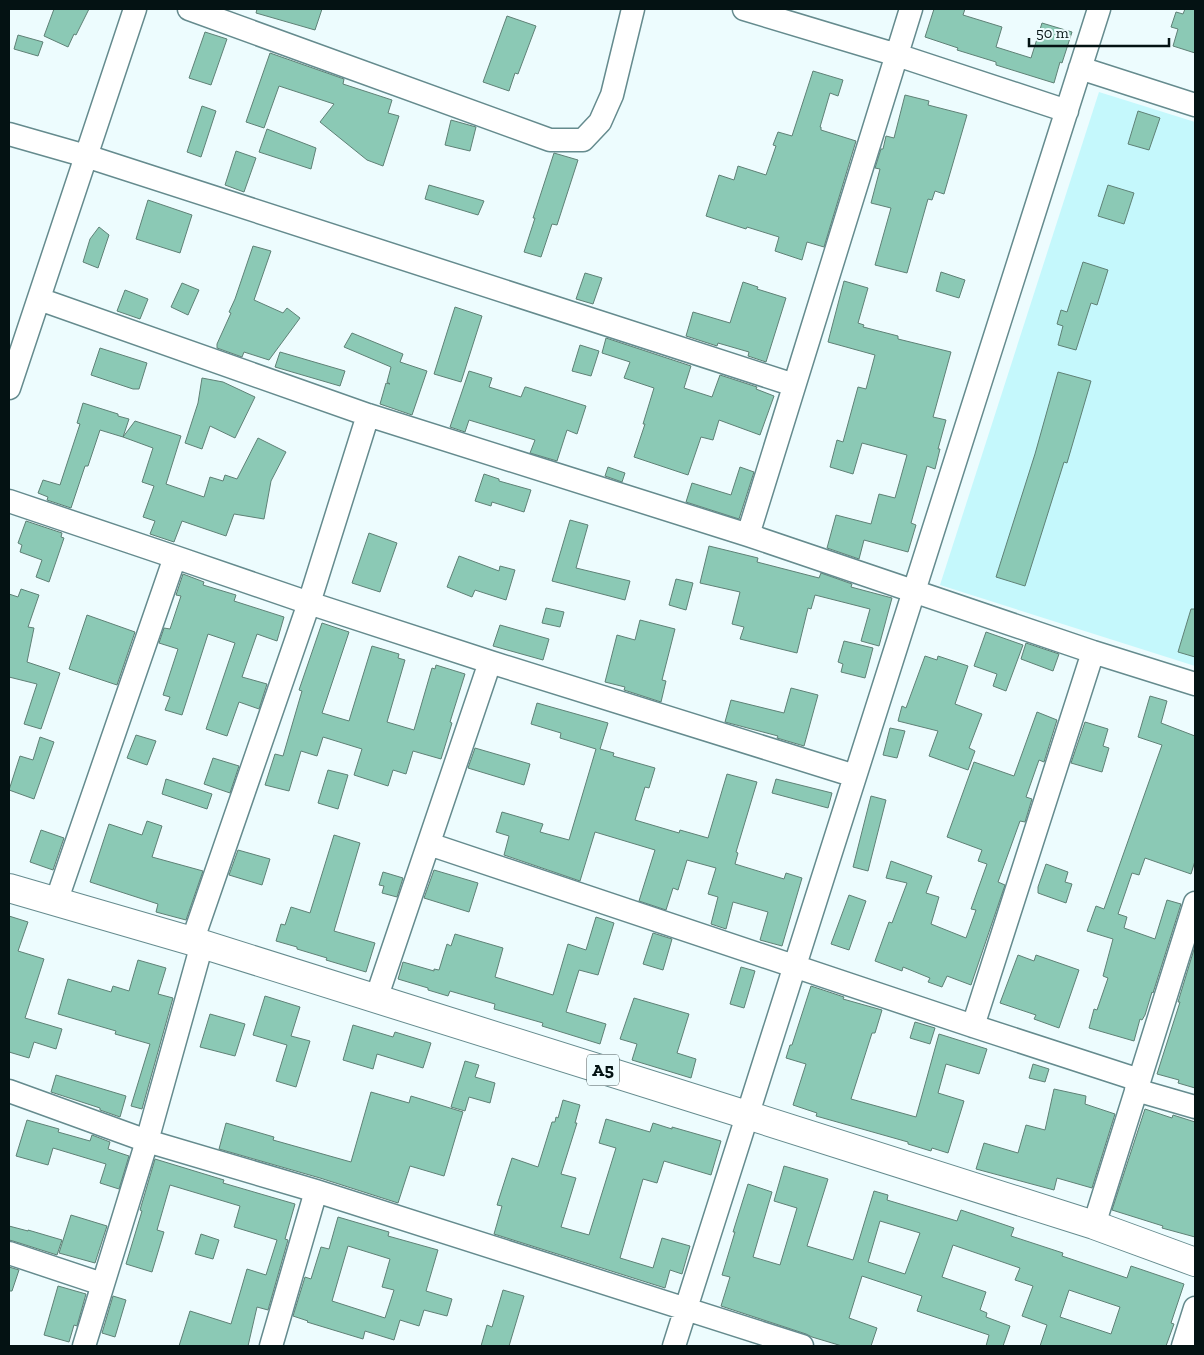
<svg xmlns="http://www.w3.org/2000/svg" width="1204" height="1355" font-family="'Zilla Slab',serif">
<style>
.built{fill:#c5f8fc}
.building{fill:#8bc9b5;stroke:#5f8176;fill-rule:evenodd}
.lines{fill:none;stroke-linecap:round;stroke-linejoin:round}
.minor-casing{stroke:#658b8e;stroke-width:25}
.major-casing{stroke:#658b8e;stroke-width:30}
.minor{stroke:#fff;stroke-width:22}
.major{stroke:#fff;stroke-width:28}
.labels{text-anchor:middle;stroke-width:5;stroke-linejoin:round;paint-order:stroke}
.shield{fill:#edfcfe;stroke:#4a585a;stroke-width:1}
.shield-label{font-size:18px;font-weight:bold;fill:#041213}
</style>
<rect width="100%" height="100%" fill="#edfcfe"/>
<path class="built" d="M1099 92 1195 122V666L940 585Z"/>
<path class="building" d="M54 9H89L76 35 74 34 68 47 44 36Z
M257 9H322L315 30 256 13Z
M934 9H965L963 15 1002 27 996 47 1031 58 1042 23 1072 32 1062 63 1060 62 1054 83 996 65V62L957 50 958 48 925 37Z
M1185 9H1195V53L1173 46 1178 29 1171 27 1176 12 1183 14Z
M507 16 536 26 518 74 515 73 509 91 483 82Z
M205 32 227 39 211 85 189 78Z
M18 35 43 42 38 56 14 49Z
M270 53 344 79 343 84 392 100 388 113 399 116 383 166 367 160 320 122 334 104 279 86 264 128 246 122Z
M813 71 843 80 838 96 830 93 820 127H821V130L856 141 824 247 807 242 802 260 775 251 779 237 747 227 746 229 706 216 719 175 734 180 738 166 766 175 776 146 773 145 778 132 792 136Z
M905 95 929 101 928 105 967 115 944 194 935 191 932 200 928 199 907 273 875 265 891 208 871 203 880 169 875 168 881 149H883L886 136 894 138Z
M202 106 216 111 201 157 187 152Z
M1138 111 1160 118 1149 150 1128 144Z
M451 120 476 127 470 151 445 145Z
M267 129 316 148 311 169 259 152Z
M236 151 256 158 244 192 225 185Z
M554 153 578 160 557 225 552 224 541 257 524 252 535 218H533Z
M429 185 484 201 478 215 425 199Z
M1108 185 1134 193 1124 224 1098 216Z
M148 200 192 215 180 253 136 239Z
M99 227 109 235 98 268 83 262 90 239Z
M253 246 271 251 254 300 283 313 287 308 300 318 269 360 244 352 242 357 217 348V344L231 313 229 312 235 299Z
M1083 262 1108 270 1097 305 1091 303 1076 350 1058 345 1063 326 1057 324 1061 310 1067 312Z
M941 272 965 280 959 298 936 291Z
M585 273 602 278 593 304 576 299Z
M844 281 868 288 858 323 864 325 863 327 898 336V339L951 352 933 417 946 420 938 449H940L935 469 927 466 911 523 916 525 908 552 864 540 859 559 827 548 836 515 871 524 879 494 895 498 907 455 862 443 853 474 830 467 837 440 843 442 858 387 866 389 875 355 828 342Z
M743 282 758 287 757 289 786 298 766 362 748 356 749 352 718 343 717 346 686 336 693 312 730 323Z
M182 283 199 290 188 315 171 307Z
M125 290 148 299 140 319 117 311Z
M455 307 482 316 461 382 434 374Z
M352 333 403 354 400 362 427 371 412 415 380 404 386 383 390 384 387 382 391 367 344 347Z
M606 338 691 366 684 388 712 397 720 375 757 387 756 389 774 396 760 435 719 420 713 440 701 437 688 475 634 457 645 424H643L654 388 624 378 630 362 602 353Z
M580 345 599 351 591 376 572 371Z
M100 348 147 363 139 389H133L91 375Z
M280 352 345 371 340 386 275 367Z
M469 371 492 378 489 387 521 397 525 387H526L586 406 577 434 567 430 557 461 530 453 535 440 469 420 465 432 450 427Z
M1058 372 1091 381 1067 463 1064 462 1025 586 996 577 1035 454Z
M202 378 223 382 255 397 235 438 210 426 202 449 185 443 198 403Z
M83 403 118 414V416L129 419 123 437 100 430 88 466H85L71 508 47 500 48 497 38 493 43 480 60 485 80 424 77 423Z
M135 421 181 436 166 484 204 497 210 477 223 481 225 475 237 479 258 438 286 452 271 481 264 519 234 514 226 536 182 521 174 542 150 534 155 521 143 517 154 486 142 482 153 448 123 437Z
M608 467 625 473 622 482 605 476Z
M740 467 754 472 739 519 686 502 692 483 731 495Z
M484 474 499 479V481L531 490 524 512 492 502 491 506 475 501Z
M570 520 588 525 576 568 630 581 625 600 552 581Z
M26 521 62 533 61 537 64 538 49 582 36 577 42 560 20 552 22 545 18 543Z
M369 533 397 543 380 592 352 583Z
M709 546 758 558 757 562 819 578 821 573 852 584 851 587 892 598 879 646 861 641 870 609 815 595 811 609 808 608 797 653 740 639 744 627 732 624 740 592 700 583Z
M459 556 499 571 500 566 515 570 506 600 475 590 472 597 447 587Z
M183 574 204 582 203 585 236 595 234 601 284 617 277 641 257 634 242 677 267 684 259 709 239 702 227 736 206 729 235 643 208 634 182 715 165 710 170 697 163 695 178 649 159 643 164 628 170 629 181 596 176 595Z
M676 579 693 583 686 610 669 605Z
M21 589 39 595 28 627 34 628 27 662 60 673 41 729 24 724 37 684 9 677V594L18 597Z
M546 608 564 612 560 627 542 623Z
M1191 609H1195V657L1178 652Z
M87 615 135 632 117 685 69 669Z
M640 620 675 629 662 680 666 681 661 702 624 690 625 687 605 682 617 635 635 640Z
M322 623 349 632 322 713 349 721 372 646 399 654 398 658 405 660 387 722 414 730 432 668 435 669 436 665 465 674 450 722 452 723 441 759 413 751 406 774 393 770 388 786 354 775 362 749 323 737 317 756 301 751 289 791 265 785 275 754 283 756 302 691 299 690Z
M500 625 549 639 543 660 493 646Z
M986 632 1023 645 1006 691 993 686 997 674 974 666Z
M844 641 873 648 865 678 841 672 843 664 838 662Z
M1026 643 1059 654 1053 671 1021 659Z
M925 656 937 660 938 656 968 666 955 704 982 714 969 748 975 751 968 770 929 756 938 731 898 721 902 706 906 708Z
M791 688 818 695 804 746 777 738 778 736 725 722 731 700 784 713Z
M1150 696 1167 701 1161 723 1195 736V861L1191 874 1145 858 1139 875 1132 873 1118 914 1127 917 1124 928 1155 939 1167 900 1181 904 1153 993 1152 992 1145 1015 1142 1020 1140 1019 1134 1041 1089 1028 1094 1009 1097 1010 1108 978 1103 976 1113 939 1087 931 1096 906 1104 909 1162 745 1138 737Z
M537 703 608 723 600 749 614 753 613 756 655 768 649 788 645 787 635 820 679 833 680 830 708 838 727 774 757 782 736 852 738 853 735 864 784 879 786 873 802 878 782 946 760 940 768 912 733 902 726 929 711 924 718 897 708 894 716 868 687 860 678 890 673 888 666 910 639 901 655 850 595 832 580 881 504 855 509 836 496 832 502 812 543 824 540 832 569 840 596 749 560 738 561 733 531 724Z
M1037 712 1057 720 1044 762 1039 760 1026 797 1032 799 1025 822 1020 821 998 882 1005 885 971 985 947 976 942 987 928 982 930 978 903 967 902 971 875 961 889 922 892 923 907 883 886 878 891 861 932 876 926 893 939 897 931 924 966 938 976 910 971 909 987 864 978 861 982 850 947 837 974 762 1014 776Z
M1085 722 1108 729 1103 746 1109 748 1102 772 1071 763Z
M890 728 905 731 897 758 883 755Z
M136 735 156 741 147 765 127 758Z
M40 737 54 742 34 799 9 790 20 756 33 760Z
M475 748 530 764 524 785 468 768Z
M213 758 239 766 230 793 204 784Z
M328 770 348 775 338 809 318 803Z
M166 779 212 794 207 809 162 794Z
M776 779 832 793 828 808 772 793Z
M871 796 886 800 868 871 853 867Z
M147 821 162 826 152 857 203 871 186 920 156 912 158 904 90 882 109 824 142 835Z
M41 830 64 838 53 870 30 862Z
M334 835 360 843 334 931 375 943 366 972 326 960 327 958 297 949V947L276 941 281 924 285 925 291 907 310 913Z
M238 850 270 859 262 885 229 875Z
M1046 864 1068 872 1065 882 1072 884 1066 903 1038 893V887Z
M434 870 478 883 469 912 424 898Z
M383 872 403 878 397 897 382 893 384 886 379 885Z
M849 895 866 901 849 950 831 944Z
M9 916 28 922 18 951 44 959 25 1018 62 1029 56 1049 34 1042 29 1058 9 1052Z
M596 917 614 923 598 975 579 970 566 1012 606 1024 600 1044 542 1026 543 1023 494 1009 495 1004 450 991 448 996 428 990V988L398 979 403 962 434 971V969L439 970 447 944 451 946 455 934 503 948 495 977 553 995 568 944 586 950Z
M653 933 672 939 663 970 643 964Z
M1195 946V1088L1178 1083 1179 1080 1157 1074 1180 1002H1178Z
M1018 955 1034 961 1036 955 1079 970 1059 1028 1034 1019 1036 1015 1000 1003Z
M138 960 166 968 158 994 173 998 142 1109 131 1106 150 1044 115 1034 116 1031 58 1014 68 979 111 992 113 986 129 991Z
M741 967 755 971 744 1008 730 1004Z
M811 986 844 997 843 999 882 1010 875 1033H872L851 1099 916 1117 939 1034 987 1049 979 1074 946 1064 938 1093 964 1101 948 1153 932 1148 931 1151 908 1144V1142L816 1116 817 1113 793 1105 806 1064 786 1058 790 1045H792Z
M265 996 300 1007 291 1036 310 1041 296 1087 276 1081 287 1045 253 1035Z
M634 998 689 1014 677 1053 696 1059 691 1078 632 1060 637 1044 620 1039Z
M210 1014 245 1024 235 1056 200 1047Z
M915 1022 935 1028 930 1044 910 1038Z
M353 1025 393 1037 395 1032 431 1043 423 1068 377 1054 373 1069 343 1060Z
M465 1061 479 1065 475 1077 495 1083 490 1103 469 1097 465 1111 451 1107Z
M1033 1064 1049 1069 1045 1082 1029 1078Z
M56 1075 126 1096 120 1117 100 1110V1108L51 1092Z
M1054 1089 1086 1096 1085 1104 1115 1114 1092 1188 1057 1178 1054 1190 976 1169 984 1143 1018 1153 1026 1125 1045 1130Z
M371 1092 409 1103 411 1096 463 1112 444 1176 410 1166 398 1203 320 1178 219 1149 226 1123 274 1137 273 1140 351 1162Z
M563 1100 580 1105 575 1123H577L561 1174 576 1178 561 1227 589 1235 616 1148 599 1143 606 1119 650 1132 653 1123 672 1129V1127L721 1141 711 1175 664 1161 657 1183 643 1179 620 1258 653 1268 662 1238 690 1246 682 1274 670 1270 665 1288 494 1234 502 1206 497 1205 512 1158 538 1167 552 1122H555L556 1117 558 1118Z
M1145 1109 1172 1118 1173 1115 1195 1122V1237L1162 1228 1163 1226 1112 1210Z
M27 1120 59 1129 58 1132 90 1141 92 1135 110 1142 108 1149 129 1156 119 1189 100 1183 106 1164 53 1148 48 1165 16 1156Z
M155 1159 224 1180 223 1183 295 1204 285 1239 288 1240 268 1310 257 1307 248 1346H179L190 1311 231 1324 247 1269 266 1275 277 1240 234 1227 240 1206 170 1185 157 1230 164 1232 152 1272 126 1264 142 1211 140 1210Z
M784 1166 828 1179 807 1246 853 1260 874 1191 888 1195 887 1200 957 1221 961 1210 1014 1228 1011 1236 1063 1253 1062 1256 1127 1278 1131 1266 1184 1284 1171 1323 1174 1324 1166 1346H1040L1047 1325 1022 1316 1033 1286 1015 1280 1020 1268 953 1245 942 1277 986 1292 980 1310 987 1313 986 1317 1010 1326 1003 1346H986L989 1335 917 1311 922 1296 862 1276 849 1318 877 1328 871 1346H842L812 1337 806 1334 721 1306 730 1277 722 1275 735 1232H733L748 1184 772 1192 753 1257 780 1265 797 1208 774 1201ZM880 1221 920 1233 905 1274 868 1262ZM1069 1290 1120 1307 1111 1334 1060 1317Z
M71 1215 107 1226 95 1263 59 1253Z
M338 1217 389 1232 388 1236 438 1250 426 1291 452 1299 447 1316 424 1310 419 1326 400 1320 394 1340 365 1331 363 1339 307 1322 308 1321 293 1316 305 1277 311 1279 321 1247 329 1249ZM348 1246 390 1259 382 1287 394 1290 385 1318 332 1301Z
M9 1226 28 1231V1230L62 1240 57 1255 13 1241 9 1240Z
M201 1234 219 1240 213 1259 195 1254Z
M9 1267 19 1270 12 1291H9Z
M58 1286 86 1294 77 1326 74 1325 69 1342 44 1335Z
M503 1290 524 1296 509 1346H481L487 1325 492 1327Z
M113 1296 126 1300 115 1337 102 1333Z"/>
<g class="lines">
<g class="minor-casing">
<path id="minor" d="M189 9 550 140H583L600 122 612 95 633 9
M744 9 897 55 1067 111
M1080 68 1195 105
M9 134 86 156 794 385
M39 299 368 415 748 535 1093 652 1195 684
M9 388 135 9
M9 501 175 557 309 603 490 662 855 776
M748 535 911 9
M429 844 973 1026 1139 1080
M56 902 175 557
M192 942 309 603 368 415
M376 999 490 662
M973 1026 1093 652
M1136 1090 1195 1107
M9 1091 147 1141 316 1191 802 1346
M1094 1225 1195 903
M9 1253 102 1284
M84 1346 147 1141 202 944
M271 1346 316 1191
M674 1346 1099 9
M1183 1346 1195 1308"/>
</g>
<g class="major-casing">
<path id="major" d="M9 888 202 944 747 1115 1094 1225 1195 1262"/>
</g>
<use href="#minor" class="minor"/>
<use href="#major" class="major"/>
</g>
<g class="labels">
<rect class="shield" x="587" y="1054.5" width="32" height="31" rx="4"/>
<g class="shield-label">
<text x="603" y="1076">A5</text>
</g>
</g>
<rect width="1204" height="1355" fill="none" stroke="#041213" stroke-width="20"/>
<path d="M1029 38v8h140v-8" fill="none" stroke="#041213" stroke-width="2.5"/>
<text x="1036" y="38" font-size="15" fill="#041213" stroke="#edfcfe" stroke-width="4" paint-order="stroke">50 m</text>
</svg>
